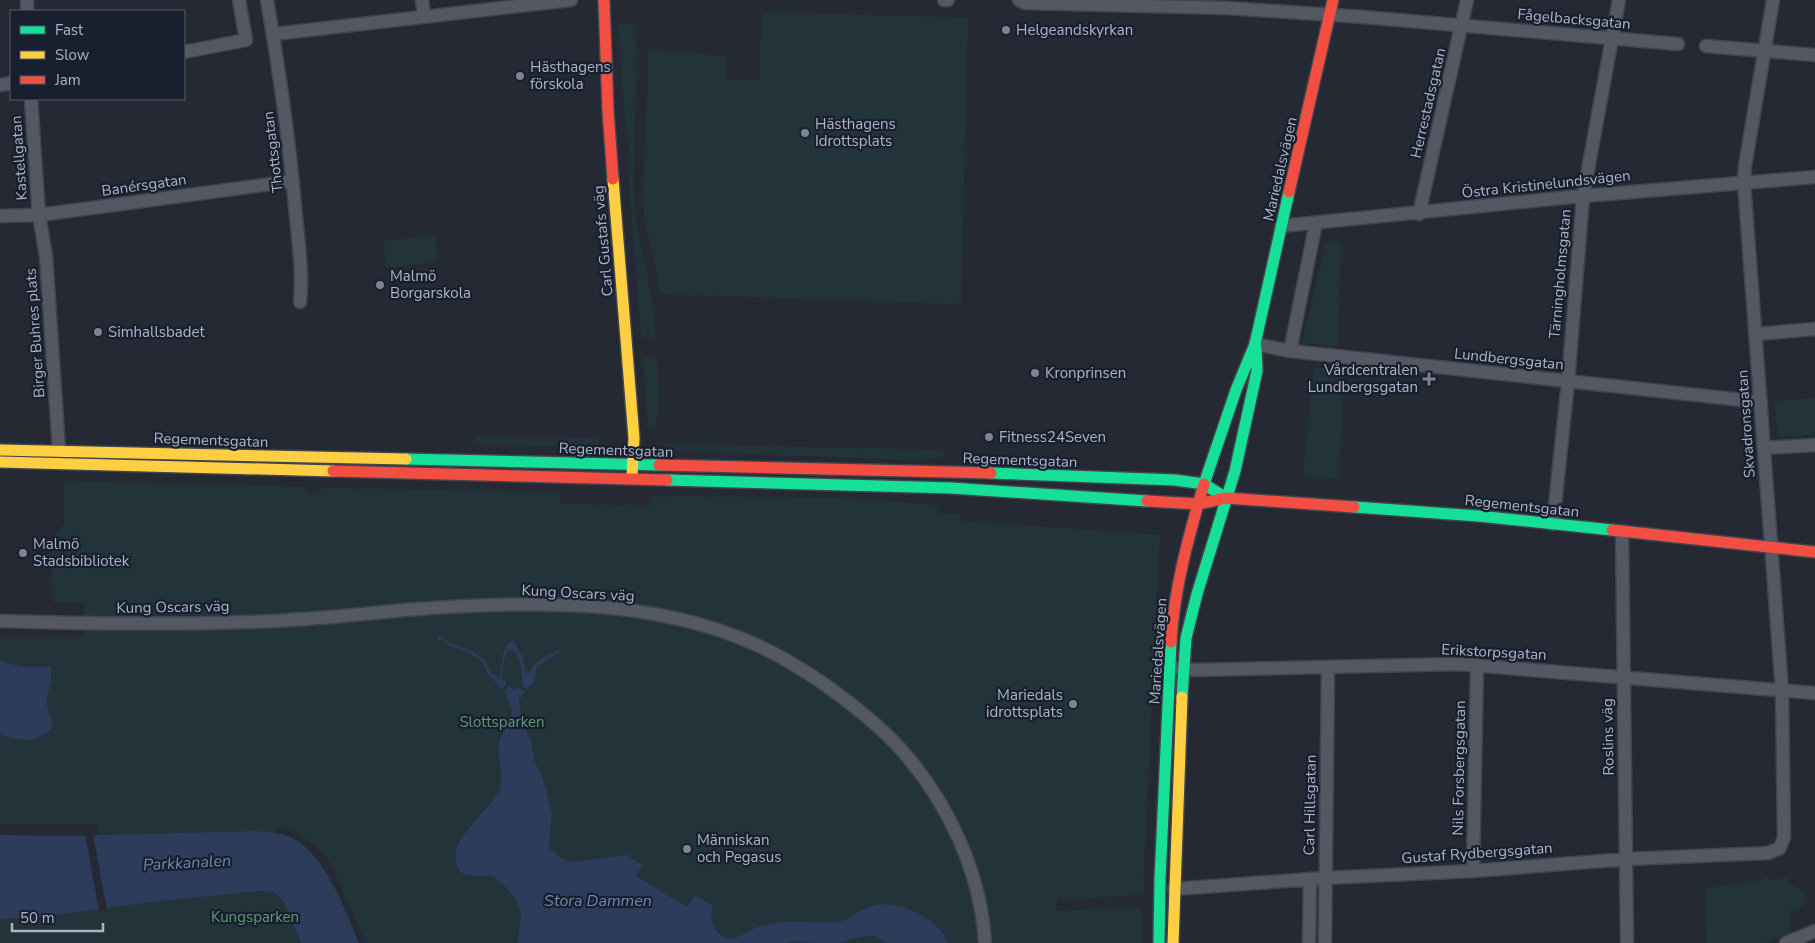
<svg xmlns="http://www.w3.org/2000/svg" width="1815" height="943" font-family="'Nunito Sans',sans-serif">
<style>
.green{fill:#223339}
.water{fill:#2e3c5c}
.pier{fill:#252933}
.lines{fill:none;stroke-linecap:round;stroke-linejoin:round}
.street-casing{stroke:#41444c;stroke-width:15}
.fast-casing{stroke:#41444c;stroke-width:14}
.slow-casing{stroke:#41444c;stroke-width:14}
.jam-casing{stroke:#41444c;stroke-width:14}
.street{stroke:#545862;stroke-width:12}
.fast{stroke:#16e098;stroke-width:11}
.slow{stroke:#ffcf43;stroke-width:11}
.jam{stroke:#f24e42;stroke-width:11}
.tram{stroke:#585c65;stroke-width:1}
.poi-dot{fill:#7d8393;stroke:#181f2e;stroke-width:2}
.labels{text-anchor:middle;stroke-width:4.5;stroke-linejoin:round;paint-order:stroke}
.street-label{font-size:15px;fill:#adb4c7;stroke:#181f2e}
.poi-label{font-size:15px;fill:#adb4c7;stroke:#181f2e;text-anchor:start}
.park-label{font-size:15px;fill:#629975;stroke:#181f2e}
.water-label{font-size:16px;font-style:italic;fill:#7286b2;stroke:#181f2e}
</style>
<rect width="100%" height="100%" fill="#252933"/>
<path class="green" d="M762 12 968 18 961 304 661 294 644 217 643 186 649 50 726 56V80H759Z
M618 24H635L637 62 633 184 636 220 651 294 656 338 641 337 628 169 629 143 625 121Z
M435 235 438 262 386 268 383 241Z
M1341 241 1338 347 1302 343 1326 243Z
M642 357H657L659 403 656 427 648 429C646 405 646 381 642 357Z
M1314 367 1344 370 1339 479 1303 476Z
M1815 398V434L1778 437 1775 401Z
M478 436 598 438 600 443 597 447 473 445 472 441Z
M666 444 943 450V457L909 460 667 451 664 448Z
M64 481 305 487 306 493 319 494 320 488 560 492V503L625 506 624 501 632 506 649 507 652 496 841 498 937 505 938 514H961V521L1160 535 1143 894 1070 900 1059 896 1056 904V911L1142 907 1143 943H366L328 859 312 843 291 831 278 827 276 834 255 831 99 835 96 824H0V637H85L83 622 85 602H53L50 557 53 536 64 524Z
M1768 876 1771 880 1789 877V885C1800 884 1812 897 1802 906 1799 909 1794 910 1790 911L1791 933 1766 943H1707L1706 888 1757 881Z
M260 891 274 892 283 901 301 943H0V919L32 918 152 902Z"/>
<path class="water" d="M438 636H441L448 643 470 650 485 660 491 673 499 678C503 666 500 647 513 640L522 656 526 673 530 672C535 659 551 654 564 648L537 667 533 684 526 689 522 685C523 675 522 650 508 650L504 660 501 679 505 680 506 684 502 689 487 673 482 661 465 651 447 645 443 640H438Z
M0 661 23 667H51V682L46 702 53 726 49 731 31 741C22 739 7 739 0 733Z
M509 686 514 690 519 687 525 692 519 700 521 720 531 740 535 762 543 779 552 813 549 848 559 857 572 862 627 855 642 865 636 876 687 907 695 895 713 906C709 919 712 932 726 938 735 942 751 928 761 926 786 918 812 924 837 922 850 921 859 909 871 906 897 898 939 918 948 943H888L875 936H866L837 943H815L795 941 786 943H518C519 933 522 919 520 909 517 899 500 878 490 876 476 874 461 882 456 862 451 837 489 811 498 792 505 778 497 759 499 744 501 733 511 723 512 712 512 705 507 697 504 691Z
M255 831C264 832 276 832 285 835 322 846 346 911 359 943H301L283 901 274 892 260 891 152 902 32 918 0 919V835L63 836Z"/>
<path class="pier" d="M85 833H93L107 911 99 912Z"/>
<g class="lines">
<g class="street-casing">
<path id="street" d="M27 0V11
M267 0C279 69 289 138 295 207 298 239 303 270 300 302
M422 0 424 17
M944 0H948
M1019 0 1025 3 1227 8 1363 17 1678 44
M274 34 571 0
M1706 46 1815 55
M184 52 246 40 239 0
M0 85 11 83
M31 99 39 215 46 256 59 450
M1419 214 1467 0
M0 216 39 215 293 181
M1281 226 1571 197 1815 177
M1756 334 1815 329
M1255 344 1290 351 1761 402
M1290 351 1316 223
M1764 448 1815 445
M1553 524 1568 382 1583 197 1619 0
M1622 531 1627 943
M0 621C91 624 182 625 273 621 318 619 362 614 406 610 521 601 654 596 761 647 782 657 802 669 821 682 848 701 874 721 897 745 946 798 981 871 985 943
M1175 668 1195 670 1458 664 1815 693
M1473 871 1477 665
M1174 889 1325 878 1473 871 1627 859 1768 853 1780 848 1784 837 1782 691 1744 182 1745 166 1773 0
M1309 943 1310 879
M1325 943 1328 667
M1786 943 1815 931"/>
</g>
<g class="fast-casing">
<path id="fast" d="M406 459 659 465
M991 473 1175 480 1204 484 1226 498
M667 480 951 488 1147 501
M1204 484 1236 390 1255 344 1289 192
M1354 507 1478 516 1612 530
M1182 697 1186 638 1197 594 1235 471 1257 371 1256 347
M1159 943 1160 879 1171 642"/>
</g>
<g class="slow-casing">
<path id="slow" d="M613 179 634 438 632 476
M0 450 406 459
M0 462 333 471
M1173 943 1182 697"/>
</g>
<g class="jam-casing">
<path id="jam" d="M604 0 608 111 613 179
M1289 192 1333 0
M659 465 991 473
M333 471 667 480
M1147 501 1198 504 1226 498 1354 507
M1612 530 1815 552
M1171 642C1174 588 1189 535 1204 484"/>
</g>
<use href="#street" class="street"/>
<use href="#fast" class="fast"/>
<use href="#slow" class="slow"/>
<use href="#jam" class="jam"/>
<path class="tram" d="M0 621C91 624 182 625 273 621 318 619 362 614 406 610 521 601 654 596 761 647 782 657 802 669 821 682 848 701 874 721 897 745 946 798 981 871 985 943"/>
</g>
<g class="poi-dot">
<circle cx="1006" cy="30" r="5"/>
<circle cx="520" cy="76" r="5"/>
<circle cx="805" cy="133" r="5"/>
<circle cx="380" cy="285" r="5"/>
<circle cx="98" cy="332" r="5"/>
<circle cx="1035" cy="373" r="5"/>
<path d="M1426.5 371.5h5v5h5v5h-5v5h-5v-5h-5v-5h5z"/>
<circle cx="989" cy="437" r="5"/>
<circle cx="23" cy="553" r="5"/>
<circle cx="1073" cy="704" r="5"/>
<circle cx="687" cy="849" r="5"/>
</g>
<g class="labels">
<g class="street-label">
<text transform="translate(1574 19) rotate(5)" y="5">Fågelbacksgatan</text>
<text transform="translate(1428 103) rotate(-77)" y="5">Herrestadsgatan</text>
<text transform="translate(273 152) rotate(-97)" y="5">Thottsgatan</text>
<text transform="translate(19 158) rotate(-94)" y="5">Kastellgatan</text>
<text transform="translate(1280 169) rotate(-77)" y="5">Mariedalsvägen</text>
<text transform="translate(1546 184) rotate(-6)" y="5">Östra Kristinelundsvägen</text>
<text transform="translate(144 185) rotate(-8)" y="5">Banérsgatan</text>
<text transform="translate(603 241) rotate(-95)" y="5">Carl Gustafs väg</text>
<text transform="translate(1560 274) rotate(-85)" y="5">Tärningholmsgatan</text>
<text transform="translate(35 333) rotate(-94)" y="5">Birger Buhres plats</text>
<text transform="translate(1509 359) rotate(6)" y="5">Lundbergsgatan</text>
<text transform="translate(1746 424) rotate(-94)" y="5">Skvadronsgatan</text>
<text transform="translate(211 440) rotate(2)" y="5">Regementsgatan</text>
<text transform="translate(616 450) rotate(2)" y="5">Regementsgatan</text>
<text transform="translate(1020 460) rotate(2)" y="5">Regementsgatan</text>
<text transform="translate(1522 506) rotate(6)" y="5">Regementsgatan</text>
<text transform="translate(578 593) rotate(3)" y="5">Kung Oscars väg</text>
<text transform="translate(173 607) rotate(-1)" y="5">Kung Oscars väg</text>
<text transform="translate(1158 651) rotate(-86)" y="5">Mariedalsvägen</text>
<text transform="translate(1494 652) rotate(3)" y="5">Erikstorpsgatan</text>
<text transform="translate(1608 737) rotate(-91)" y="5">Roslins väg</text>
<text transform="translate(1459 768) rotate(-89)" y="5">Nils Forsbergsgatan</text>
<text transform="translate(1310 805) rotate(-89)" y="5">Carl Hillsgatan</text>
<text transform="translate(1477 853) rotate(-4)" y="5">Gustaf Rydbergsgatan</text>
</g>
<g class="poi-label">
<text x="1016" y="35">Helgeandskyrkan</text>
<text x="530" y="72">Hästhagens<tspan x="530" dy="17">förskola</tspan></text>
<text x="815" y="129">Hästhagens<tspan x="815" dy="17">Idrottsplats</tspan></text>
<text x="390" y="281">Malmö<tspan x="390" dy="17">Borgarskola</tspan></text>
<text x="108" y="337">Simhallsbadet</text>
<text x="1418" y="375" text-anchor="end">Vårdcentralen<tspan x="1418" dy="17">Lundbergsgatan</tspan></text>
<text x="1045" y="378">Kronprinsen</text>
<text x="999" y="442">Fitness24Seven</text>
<text x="33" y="549">Malmö<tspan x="33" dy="17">Stadsbibliotek</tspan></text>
<text x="1063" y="700" text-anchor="end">Mariedals<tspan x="1063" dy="17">idrottsplats</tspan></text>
<text x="697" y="845">Människan<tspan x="697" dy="17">och Pegasus</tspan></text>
</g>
<g class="park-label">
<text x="502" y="727">Slottsparken</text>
<text x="255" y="922">Kungsparken</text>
</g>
<g class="water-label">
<text transform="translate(187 862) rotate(-3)" y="6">Parkkanalen</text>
<text x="598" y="906">Stora Dammen</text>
</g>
</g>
<rect x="10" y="10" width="175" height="90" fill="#181f2e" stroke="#545b6b"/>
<rect x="20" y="26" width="25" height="8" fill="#16e098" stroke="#545b6b"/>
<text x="55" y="35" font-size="15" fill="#adb4c7">Fast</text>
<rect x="20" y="51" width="25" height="8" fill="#ffcf43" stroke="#545b6b"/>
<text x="55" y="60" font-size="15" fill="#adb4c7">Slow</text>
<rect x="20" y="76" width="25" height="8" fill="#f24e42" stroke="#545b6b"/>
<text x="55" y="85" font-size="15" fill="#adb4c7">Jam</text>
<path d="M12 923v8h91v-8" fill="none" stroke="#adb4c7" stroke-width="2.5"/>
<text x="20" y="923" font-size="15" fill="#adb4c7" stroke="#181f2e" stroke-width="4" paint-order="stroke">50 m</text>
</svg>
